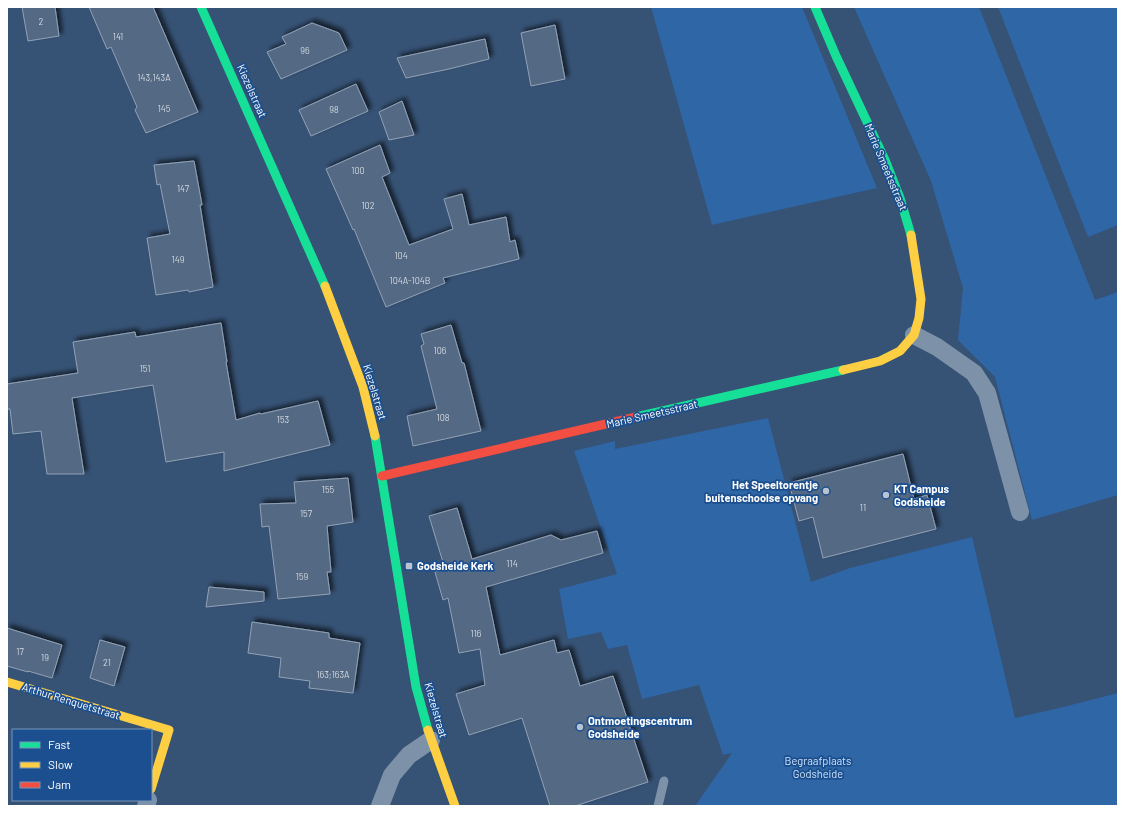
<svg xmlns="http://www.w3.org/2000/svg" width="1125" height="813" font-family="Barlow,sans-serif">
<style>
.green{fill:#2f66a5}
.building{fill:#526984;stroke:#92a2b6;filter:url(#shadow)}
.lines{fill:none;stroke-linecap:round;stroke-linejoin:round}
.lane{stroke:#7d92a8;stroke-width:9}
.street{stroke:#7d92a8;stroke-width:18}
.fast{stroke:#16e098;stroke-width:9}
.slow{stroke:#ffcf43;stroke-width:9}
.jam{stroke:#f24e42;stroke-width:9}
.poi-dot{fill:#b9c2ce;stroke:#1b4f8f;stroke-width:1.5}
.labels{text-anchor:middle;stroke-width:3.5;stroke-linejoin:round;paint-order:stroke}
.number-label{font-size:9px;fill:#d4dae0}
.street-label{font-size:11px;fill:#fff;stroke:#1b4f8f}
.poi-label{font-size:11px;font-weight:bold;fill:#fff;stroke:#1b4f8f;text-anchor:start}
.park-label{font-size:11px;fill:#cfe3fa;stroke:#1b4f8f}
</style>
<defs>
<filter id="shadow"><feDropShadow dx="3.5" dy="-3.5" stdDeviation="2" flood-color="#0009"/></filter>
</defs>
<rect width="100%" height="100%" fill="#365274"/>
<path class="green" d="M651 7H802L877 188 712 225Z
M854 7H979L1095 300 1118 292V495L1032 520 995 377 958 340 963 288 931 181Z
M998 7H1118V225L1088 237Z
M768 418 811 582 850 568 972 537 1015 718 1059 708 1118 693V806H695L732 753 723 755 699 685 642 699 627 645 608 649 601 632 568 639 559 589 617 574 574 451 615 441V449Z"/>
<path class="building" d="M22 7H55L59 36 28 41Z
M89 7H153L198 112 146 133 135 110 137 107 111 47 107 49Z
M312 23 339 33 347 50 281 79 267 52 286 44 282 37Z
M555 25 565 79 531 86 521 33Z
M485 39 489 59 449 69 406 78 397 58Z
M356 84 368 111 311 136 299 110Z
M402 101 414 135 389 140 379 112Z
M380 145 390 173 382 177 409 245 453 229 444 199 462 194 469 225 506 217 510 242 515 240 519 259 443 278 445 283 386 307 354 229 353 230 326 169Z
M194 161 202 205H200L213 287 189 292 188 290 156 295 147 238 170 234 160 184 157 185 154 165Z
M221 323 227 362H226L236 420 260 413 261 414 318 401 330 445 224 471V452L166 462 153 385 72 398 84 474H47L41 431 13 434 10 409H7V384L78 373 73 342 135 332 136 337Z
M451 325 462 363H464L481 431 413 446 407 416 437 409 421 346 424 344 421 334Z
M903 454 914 499 927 495 936 529 823 558 813 517 799 521 789 483Z
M348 478 353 522 327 526 331 572H327L330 594 278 599 269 526 262 527 260 504 296 503 294 482Z
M457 508 472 559 551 535 561 540 597 531 603 553 486 587 500 655 554 640 557 653 569 650 580 686 613 676 648 782 575 806H550L522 718 469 735 456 694 485 685 480 649 459 653 448 598 443 600 435 572 445 569 429 516Z
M209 587 264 592V601L206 607Z
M252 622 329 633V638L360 643 353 693 309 688 310 681 279 677 281 658 248 653Z
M7 628 62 645 52 678 28 671V672L7 666Z
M100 640 125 647 114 686 90 678Z"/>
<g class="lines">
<path class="lane" d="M658 806 664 781"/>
<path class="street" d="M914 335 937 347 974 373 987 393 1020 512
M146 806 148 800
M380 806 392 775 409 755 431 740"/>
<path class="fast" d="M201 7 325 286
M815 7 836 56 885 160 900 198 911 235
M636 417 843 370
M375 436 416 687 428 730"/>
<path class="slow" d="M325 286 363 387 375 436
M843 370 880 361 900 351 914 335 919 318 921 299 911 235
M7 682 169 730 151 789
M428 730 455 806"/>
<path class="jam" d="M382 476 636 417"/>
</g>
<g class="poi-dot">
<circle cx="826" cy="491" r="4"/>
<circle cx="886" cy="495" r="4"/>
<rect x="405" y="562" width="8" height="8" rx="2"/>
<circle cx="580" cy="727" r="4"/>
</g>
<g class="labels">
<g class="number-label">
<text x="41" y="25">2</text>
<text x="118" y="40">141</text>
<text x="305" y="54">96</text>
<text x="154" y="81">143,143A</text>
<text x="164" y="112">145</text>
<text x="334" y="113">98</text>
<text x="358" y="174">100</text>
<text x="183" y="192">147</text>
<text x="368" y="209">102</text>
<text x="401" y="259">104</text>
<text x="178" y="263">149</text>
<text x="410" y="284">104A-104B</text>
<text x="440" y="354">106</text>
<text x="145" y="372">151</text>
<text x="443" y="421">108</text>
<text x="283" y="423">153</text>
<text x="328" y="493">155</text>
<text x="863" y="511">11</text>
<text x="306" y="517">157</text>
<text x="512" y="567">114</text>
<text x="302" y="580">159</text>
<text x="476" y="637">116</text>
<text x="20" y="655">17</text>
<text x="45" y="661">19</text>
<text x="107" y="666">21</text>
<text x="333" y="678">163;163A</text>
</g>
<g class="street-label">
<text transform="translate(252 91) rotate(66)" y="4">Kiezelstraat</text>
<text transform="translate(886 167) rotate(67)" y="4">Marie Smeetsstraat</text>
<text transform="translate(375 392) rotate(73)" y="4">Kiezelstraat</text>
<text transform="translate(652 414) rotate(-13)" y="4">Marie Smeetsstraat</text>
<text transform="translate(71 701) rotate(17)" y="4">Arthur Renquetstraat</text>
<text transform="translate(436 710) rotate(74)" y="4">Kiezelstraat</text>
</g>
<g class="poi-label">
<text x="818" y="489" text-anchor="end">Het Speeltorentje<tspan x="818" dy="13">buitenschoolse opvang</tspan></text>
<text x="894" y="493">KT Campus<tspan x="894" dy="13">Godsheide</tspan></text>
<text x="417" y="570">Godsheide Kerk</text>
<text x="588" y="725">Ontmoetingscentrum<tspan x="588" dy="13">Godsheide</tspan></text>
</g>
<g class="park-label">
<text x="818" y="765">Begraafplaats<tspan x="818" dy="13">Godsheide</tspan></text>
</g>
</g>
<rect width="1125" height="813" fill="none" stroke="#ffffff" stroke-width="16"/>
<rect x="12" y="729" width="140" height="72" fill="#1b4f8f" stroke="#7695bc"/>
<rect x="20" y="742" width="20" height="6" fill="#16e098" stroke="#7695bc"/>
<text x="48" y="749" font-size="12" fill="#ffffff">Fast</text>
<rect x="20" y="762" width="20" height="6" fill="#ffcf43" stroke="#7695bc"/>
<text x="48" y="769" font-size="12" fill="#ffffff">Slow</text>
<rect x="20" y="782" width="20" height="6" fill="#f24e42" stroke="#7695bc"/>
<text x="48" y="789" font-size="12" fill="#ffffff">Jam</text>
</svg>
